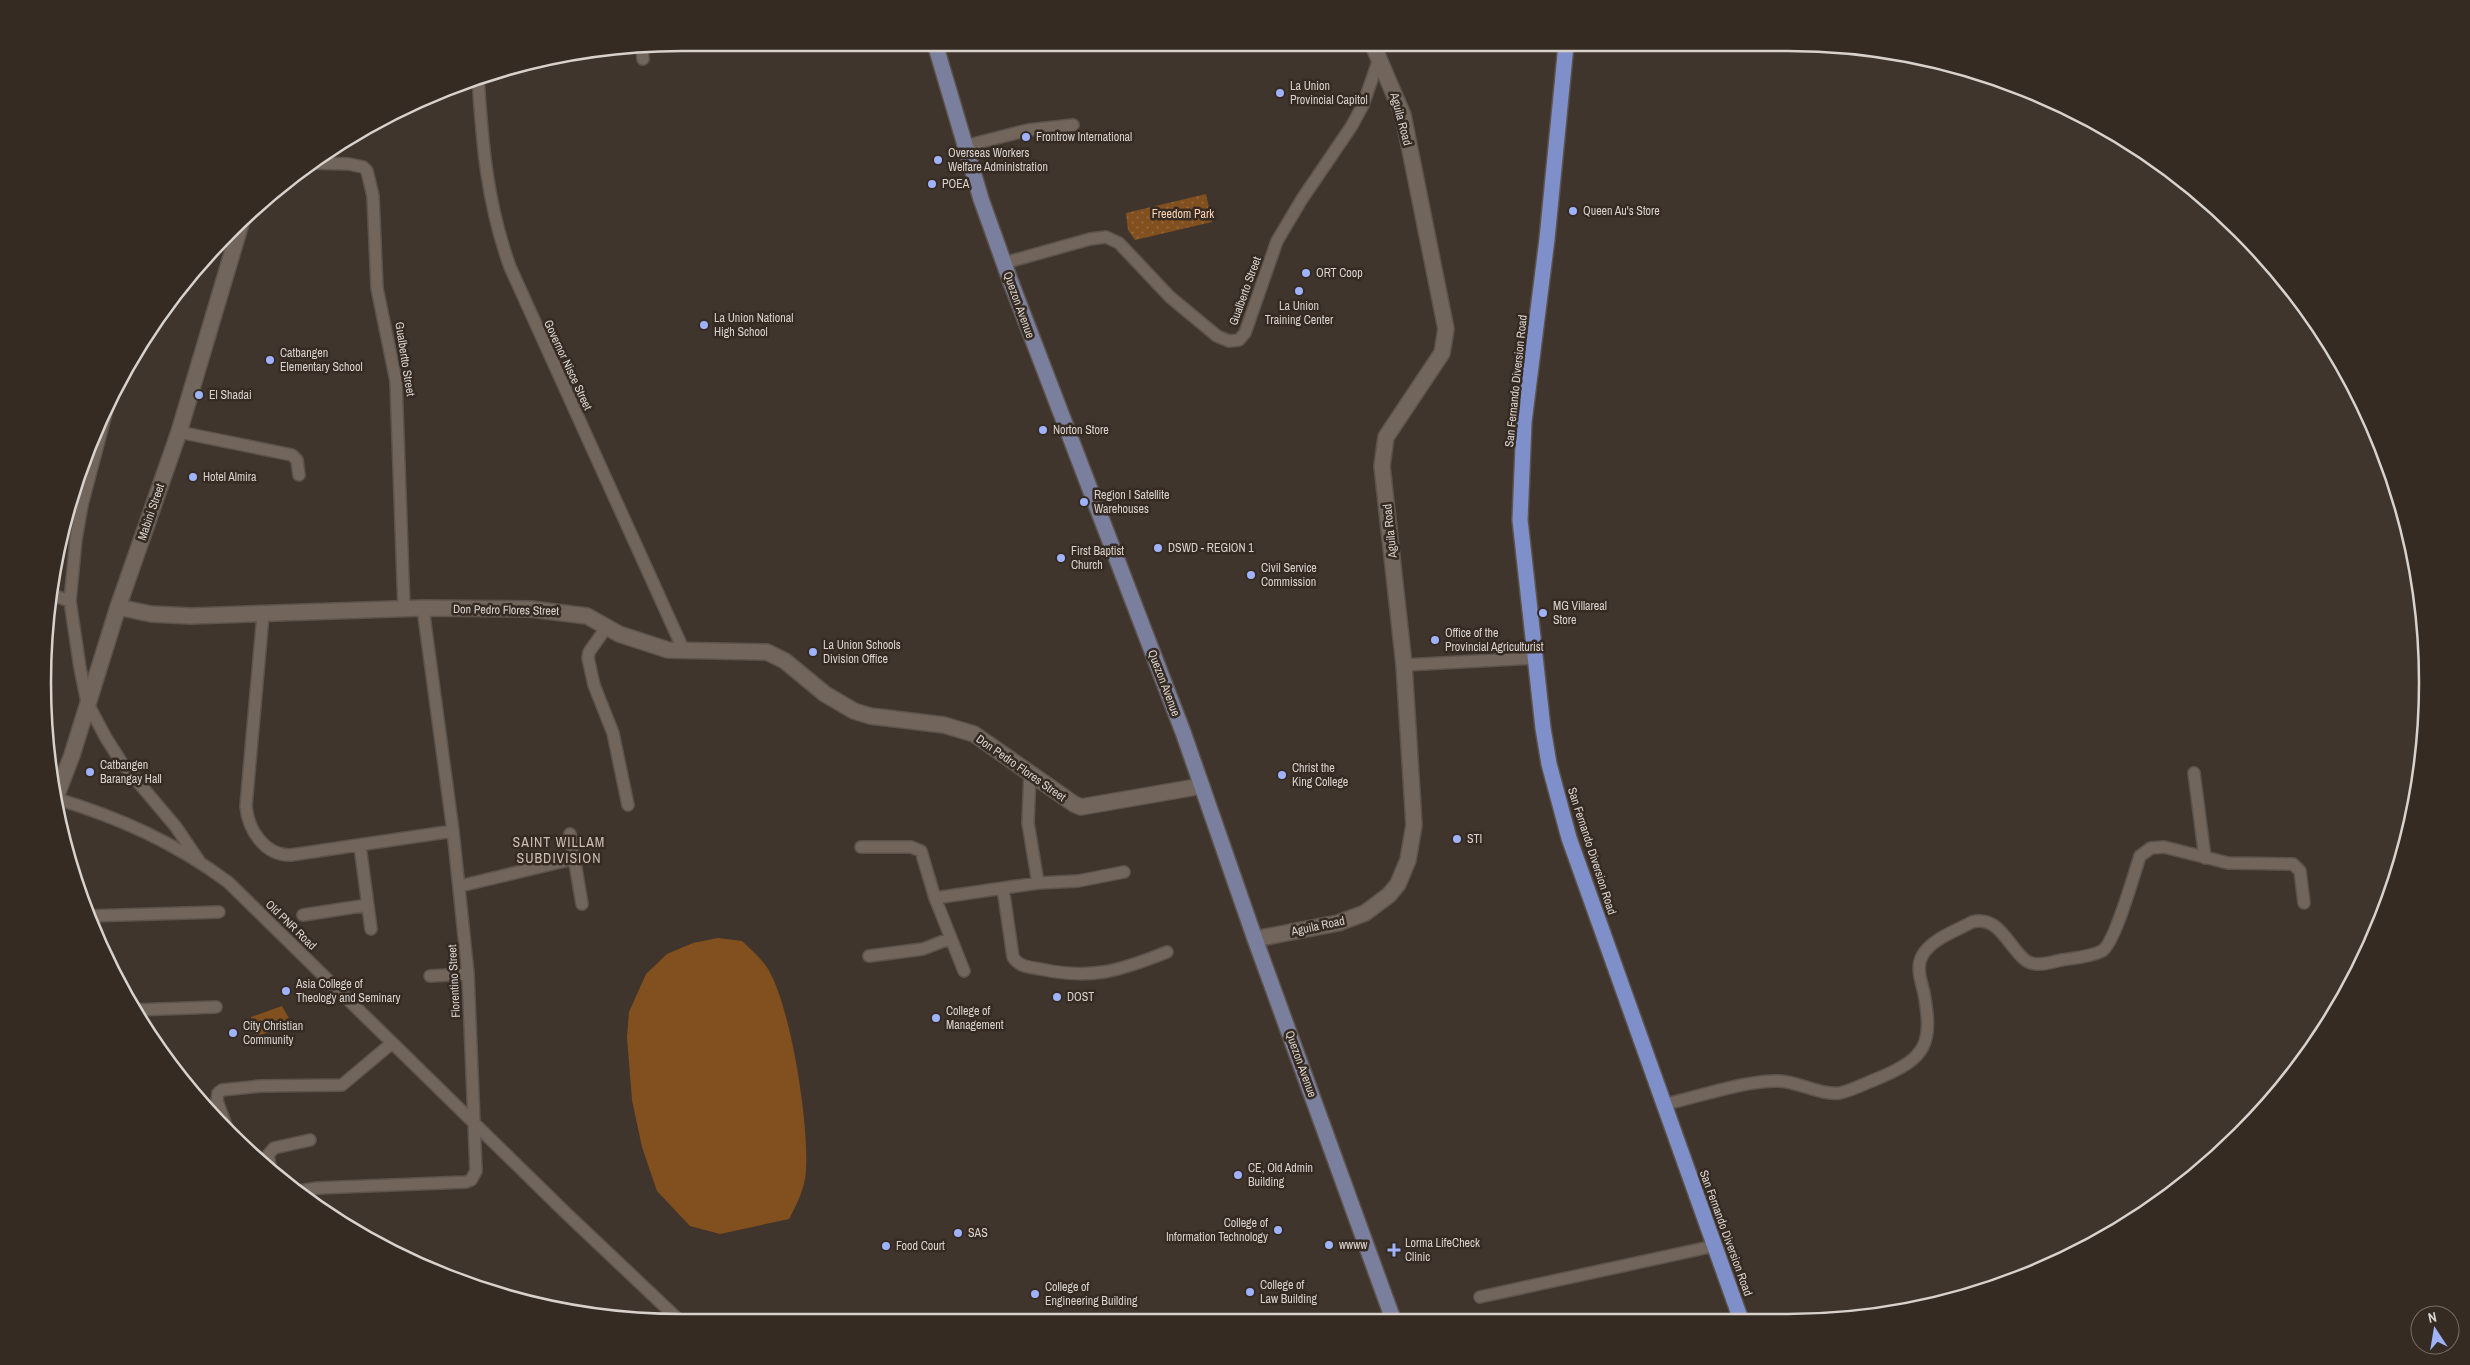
<svg xmlns="http://www.w3.org/2000/svg" width="2470" height="1365" font-family="'Archivo Narrow',sans-serif">
<style>
.green{fill:url(#green-dots)}
.pitch{fill:#82501e}
.lines{fill:none;stroke-linecap:round;stroke-linejoin:round}
.street-casing{stroke:#5c534c;stroke-width:14}
.secondary-casing{stroke:#5c534c;stroke-width:18}
.primary-casing{stroke:#5c534c;stroke-width:18}
.highway-casing{stroke:#5c534c;stroke-width:18}
.street{stroke:#72665c;stroke-width:11}
.secondary{stroke:#72665c;stroke-width:15}
.primary{stroke:#7a7f9e;stroke-width:15}
.highway{stroke:#7f8fca;stroke-width:15}
.poi-dot{fill:#9fb3fd;stroke:#362b23;stroke-width:2}
.labels{text-anchor:middle;stroke-width:5;stroke-linejoin:round;paint-order:stroke}
.poi-label{font-size:12px;fill:#d8d1cc;stroke:#362b23;text-anchor:start}
.street-label{font-size:12px;fill:#d8d1cc;stroke:#362b23}
.park-label{font-size:12px;fill:#fdd5b4;stroke:#362b23}
.neighbourhood-label{font-size:14px;letter-spacing:1px;fill:#cbbdb2;stroke:#362b23}
.rim{fill:none;stroke:#d8d1cc;stroke-width:2.5}
</style>
<defs>
<pattern id="green-dots" width="8" height="8" patternUnits="userSpaceOnUse" patternTransform="scale(1.25)"><rect width="8" height="8" fill="#82501e"/><path d="M2 2h.1M6 6h.1" fill="none" stroke="#93683e" stroke-width="1.8" stroke-linecap="round"/></pattern>
</defs>
<rect width="100%" height="100%" fill="#40352c"/>
<path class="green" d="M1206 194 1212 222 1135 240 1128 230 1126 213Z"/>
<path class="pitch" d="M718 938 742 941C750 949 762 959 768 969 791 1007 809 1124 806 1170 805 1188 797 1204 789 1219L720 1234 690 1226 657 1191 642 1147 632 1100 627 1037 629 1012 646 974 667 954 693 943Z
M282 1006 292 1024 255 1037 251 1017Z"/>
<g class="lines">
<g class="street-casing">
<path id="street" d="M642 48 643 59
M478 76C482 143 487 203 510 267L684 651
M965 146 1028 130 1073 125
M312 163 349 164 363 167 367 171 373 196 377 288 396 381 404 609
M1004 263 1090 239 1106 237 1119 243 1170 297 1217 336 1229 341 1239 340 1245 333 1277 241 1302 199 1351 127 1363 105 1379 59
M110 398 82 505 76 539 70 601 80 668 87 702 106 738 122 763 176 827 199 861
M179 432 292 455 297 460 299 475
M49 594 70 601
M263 615 246 806C248 830 265 856 291 855L453 831
M606 628 589 652 588 658 594 685 613 733 628 805
M1404 665 1536 658
M1030 772 1028 823 1038 883
M2194 773 2205 858
M54 798C118 817 174 842 228 882L567 1214 680 1321
M570 834 582 904
M360 846 371 929
M861 847H911L921 851 935 898 964 971
M460 886 573 859
M1003 888 1013 957C1019 967 1030 967 1040 969 1092 980 1119 971 1167 952
M935 898 1038 883 1078 881 1124 872
M303 915 368 905
M88 916 219 912
M869 956 923 949 951 938
M430 976 468 974
M134 1010 216 1007
M1665 1104C1699 1097 1746 1080 1779 1081 1800 1082 1819 1095 1840 1093 1853 1090 1866 1083 1879 1078 1927 1058 1933 1043 1924 993 1921 981 1916 967 1922 956 1931 939 1956 931 1972 922 1998 915 2007 944 2024 959 2034 968 2049 963 2061 960 2074 958 2090 957 2102 951 2115 943 2134 874 2140 856L2151 848 2164 847 2228 863 2293 864 2300 871 2304 903
M228 1131 217 1101 218 1093 222 1090 260 1086 342 1085 392 1043
M271 1172 268 1155 274 1148 310 1140
M299 1191 318 1188 466 1182 471 1180 476 1171 468 974 453 831 423 608
M1480 1297 1714 1246"/>
</g>
<g class="secondary-casing">
<path id="secondary" d="M118 607 151 614 191 616 423 608 531 609 587 616 619 634 668 650 767 652 785 661 825 694 854 711 870 716 944 725 974 734 1074 804 1081 807 1202 786
M54 802 72 755 118 607 179 432 242 220
M1255 939 1338 923 1365 913 1389 895 1398 884 1408 860 1414 825 1404 665 1382 466 1386 437 1442 353 1446 329 1403 115 1373 45"/>
</g>
<g class="primary-casing">
<path id="primary" d="M936 47 981 199 1010 280 1183 732 1255 939 1393 1319"/>
</g>
<g class="highway-casing">
<path id="highway" d="M1566 45 1547 239 1524 422 1520 520 1543 728 1549 764 1569 838 1740 1317"/>
</g>
<use href="#street" class="street"/>
<use href="#secondary" class="secondary"/>
<use href="#primary" class="primary"/>
<use href="#highway" class="highway"/>
</g>
<g class="poi-dot">
<circle cx="1280" cy="93" r="5"/>
<circle cx="1026" cy="137" r="5"/>
<circle cx="938" cy="160" r="5"/>
<circle cx="932" cy="184" r="5"/>
<circle cx="1573" cy="211" r="5"/>
<circle cx="1306" cy="273" r="5"/>
<circle cx="1299" cy="291" r="5"/>
<circle cx="704" cy="325" r="5"/>
<circle cx="270" cy="360" r="5"/>
<circle cx="199" cy="395" r="5"/>
<circle cx="1043" cy="430" r="5"/>
<circle cx="193" cy="477" r="5"/>
<circle cx="1084" cy="502" r="5"/>
<circle cx="1158" cy="548" r="5"/>
<circle cx="1061" cy="558" r="5"/>
<circle cx="1251" cy="575" r="5"/>
<circle cx="1543" cy="613" r="5"/>
<circle cx="1435" cy="640" r="5"/>
<circle cx="813" cy="652" r="5"/>
<circle cx="90" cy="772" r="5"/>
<circle cx="1282" cy="775" r="5"/>
<circle cx="1457" cy="839" r="5"/>
<circle cx="286" cy="991" r="5"/>
<circle cx="1057" cy="997" r="5"/>
<circle cx="936" cy="1018" r="5"/>
<circle cx="233" cy="1033" r="5"/>
<circle cx="1238" cy="1175" r="5"/>
<circle cx="1278" cy="1230" r="5"/>
<circle cx="958" cy="1233" r="5"/>
<circle cx="1329" cy="1245" r="5"/>
<circle cx="886" cy="1246" r="5"/>
<path d="M1391.5 1242.5h5v5h5v5h-5v5h-5v-5h-5v-5h5z"/>
<circle cx="1250" cy="1292" r="5"/>
<circle cx="1035" cy="1294" r="5"/>
</g>
<g class="labels">
<g class="poi-label">
<text x="1290" y="90">La Union<tspan x="1290" dy="14">Provincial Capitol</tspan></text>
<text x="1036" y="141">Frontrow International</text>
<text x="948" y="157">Overseas Workers<tspan x="948" dy="14">Welfare Administration</tspan></text>
<text x="942" y="188">POEA</text>
<text x="1583" y="215">Queen Au's Store</text>
<text x="1316" y="277">ORT Coop</text>
<text x="1299" y="310" text-anchor="middle">La Union<tspan x="1299" dy="14">Training Center</tspan></text>
<text x="714" y="322">La Union National<tspan x="714" dy="14">High School</tspan></text>
<text x="280" y="357">Catbangen<tspan x="280" dy="14">Elementary School</tspan></text>
<text x="209" y="399">El Shadai</text>
<text x="1053" y="434">Norton Store</text>
<text x="203" y="481">Hotel Almira</text>
<text x="1094" y="499">Region I Satellite<tspan x="1094" dy="14">Warehouses</tspan></text>
<text x="1168" y="552">DSWD - REGION 1</text>
<text x="1071" y="555">First Baptist<tspan x="1071" dy="14">Church</tspan></text>
<text x="1261" y="572">Civil Service<tspan x="1261" dy="14">Commission</tspan></text>
<text x="1553" y="610">MG Villareal<tspan x="1553" dy="14">Store</tspan></text>
<text x="1445" y="637">Office of the<tspan x="1445" dy="14">Provincial Agriculturist</tspan></text>
<text x="823" y="649">La Union Schools<tspan x="823" dy="14">Division Office</tspan></text>
<text x="100" y="769">Catbangen<tspan x="100" dy="14">Barangay Hall</tspan></text>
<text x="1292" y="772">Christ the<tspan x="1292" dy="14">King College</tspan></text>
<text x="1467" y="843">STI</text>
<text x="296" y="988">Asia College of<tspan x="296" dy="14">Theology and Seminary</tspan></text>
<text x="1067" y="1001">DOST</text>
<text x="946" y="1015">College of<tspan x="946" dy="14">Management</tspan></text>
<text x="243" y="1030">City Christian<tspan x="243" dy="14">Community</tspan></text>
<text x="1248" y="1172">CE, Old Admin<tspan x="1248" dy="14">Building</tspan></text>
<text x="1268" y="1227" text-anchor="end">College of<tspan x="1268" dy="14">Information Technology</tspan></text>
<text x="968" y="1237">SAS</text>
<text x="1405" y="1247">Lorma LifeCheck<tspan x="1405" dy="14">Clinic</tspan></text>
<text x="1339" y="1249">wwww</text>
<text x="896" y="1250">Food Court</text>
<text x="1260" y="1289">College of<tspan x="1260" dy="14">Law Building</tspan></text>
<text x="1045" y="1291">College of<tspan x="1045" dy="14">Engineering Building</tspan></text>
</g>
<g class="street-label">
<text transform="translate(1401 119) rotate(75)" y="4">Aguila Road</text>
<text transform="translate(1245 291) rotate(-70)" y="4">Gualberto Street</text>
<text transform="translate(1019 305) rotate(70)" y="4">Quezon Avenue</text>
<text transform="translate(405 359) rotate(81)" y="4">Gualbertto Street</text>
<text transform="translate(568 365) rotate(65)" y="4">Governor Nisce Street</text>
<text transform="translate(1516 381) rotate(-84)" y="4">San Fernando Diversion Road</text>
<text transform="translate(151 512) rotate(-71)" y="4">Mabini Street</text>
<text transform="translate(1390 531) rotate(-96)" y="4">Aguila Road</text>
<text transform="translate(506 610) rotate(1)" y="4">Don Pedro Flores Street</text>
<text transform="translate(1164 683) rotate(69)" y="4">Quezon Avenue</text>
<text transform="translate(1021 768) rotate(35)" y="4">Don Pedro Flores Street</text>
<text transform="translate(1592 851) rotate(72)" y="4">San Fernando Diversion Road</text>
<text transform="translate(291 925) rotate(44)" y="4">Old PNR Road</text>
<text transform="translate(1318 926) rotate(-12)" y="4">Aguila Road</text>
<text transform="translate(454 981) rotate(-93)" y="4">Florentino Street</text>
<text transform="translate(1301 1064) rotate(70)" y="4">Quezon Avenue</text>
<text transform="translate(1726 1233) rotate(70)" y="4">San Fernando Diversion Road</text>
</g>
<g class="park-label">
<text x="1183" y="218">Freedom Park</text>
</g>
<g class="neighbourhood-label">
<text x="559" y="847">SAINT WILLAM<tspan x="559" dy="16">SUBDIVISION</tspan></text>
</g>
</g>
<path d="M0 0H2470V1365H0ZM682 51H1788A631 631 0 0 1 2419 682V683A631 631 0 0 1 1788 1314H682A631 631 0 0 1 51 683V682A631 631 0 0 1 682 51Z" fill="#362b23" fill-rule="evenodd"/>
<path class="rim" d="M682 51H1788A631 631 0 0 1 2419 682V683A631 631 0 0 1 1788 1314H682A631 631 0 0 1 51 683V682A631 631 0 0 1 682 51Z"/>
<g transform="translate(2435 1330) rotate(348)"><circle r="24" fill="#362b23" stroke="#776d67"/>
<path d="M0-4L9 19L0 12L-9 19Z" fill="#9fb3fd"/>
<text y="-8" font-size="14" font-weight="bold" text-anchor="middle" fill="#d8d1cc">N</text>
</g>
</svg>
